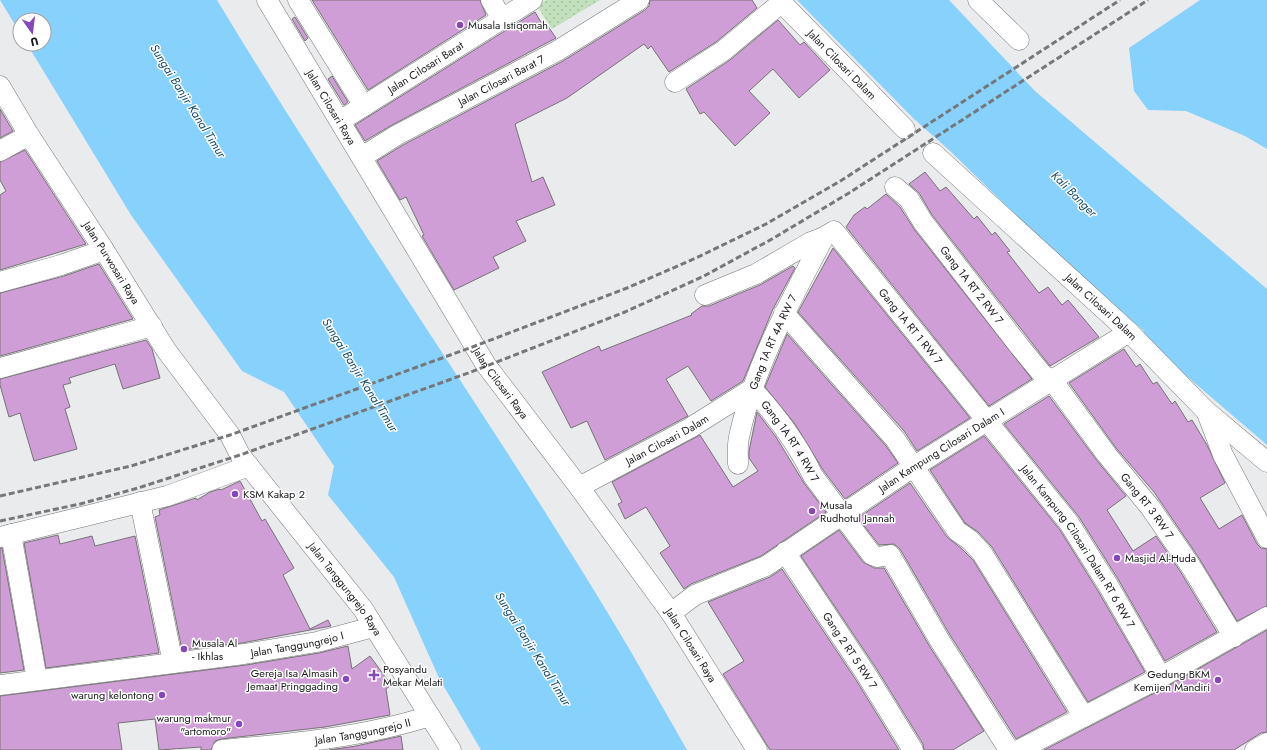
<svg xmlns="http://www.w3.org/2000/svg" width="1267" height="750" font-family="Jost,sans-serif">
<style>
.park{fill:url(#park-dots)}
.water{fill:#87d1fd}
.building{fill:#d09ed6;stroke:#757375}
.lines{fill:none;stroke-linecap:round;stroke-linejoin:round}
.minor-casing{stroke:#77777a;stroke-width:21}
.minor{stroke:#fff;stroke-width:20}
.rail{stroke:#767779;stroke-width:3;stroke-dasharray:6 3;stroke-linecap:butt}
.poi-dot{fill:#8747bc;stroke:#fff;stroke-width:1.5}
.labels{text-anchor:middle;stroke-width:3;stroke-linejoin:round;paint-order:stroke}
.poi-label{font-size:11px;fill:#18191a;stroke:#fff;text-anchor:start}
.street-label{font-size:11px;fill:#18191a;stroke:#fff}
.water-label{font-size:12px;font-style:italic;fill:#124c69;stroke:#fff}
</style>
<defs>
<pattern id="park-dots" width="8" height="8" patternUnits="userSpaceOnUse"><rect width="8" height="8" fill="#c1e0bb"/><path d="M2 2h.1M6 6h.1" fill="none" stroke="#a5c0a0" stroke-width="1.8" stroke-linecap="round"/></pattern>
</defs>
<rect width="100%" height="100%" fill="#eaebed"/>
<path class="park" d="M546 0H600L552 29 537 6Z"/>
<path class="water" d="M0 0H217C342 208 483 407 609 615 636 659 661 705 687 750H481L439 678 394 577 328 495 334 466 284 392 242 371 131 215 27 44H44V20H20V33Z
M797 0H949L1035 91 1267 289V445L1141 337 1144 331 1138 326 1134 330 949 150 913 118Z
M1200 0H1267V149L1245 136 1186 111 1148 110 1134 91 1129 48Z"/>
<path class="building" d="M312 0H480L486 15 368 90Z
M650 0H752L757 8 716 42 669 72 651 46 648 49 644 44 567 98 515 124 532 182 543 177 555 205 516 221 526 241 493 257 499 268 454 290 422 236 424 235 406 197 400 200 377 161 403 145 563 61 645 10 649 6Z
M535 12 542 24 545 22 556 38 392 125 365 141 355 125Z
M295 17 308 38 305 41 292 19Z
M778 20 800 45 804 42 830 70 799 98 773 69 749 91 770 113 735 146 704 112 700 114 686 89 730 60Z
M332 76 348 102 344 105 328 79Z
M0 109 13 131 0 138Z
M25 150 86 244 0 270V195L6 191 0 180V162Z
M925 172 940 191 946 187 974 219 977 216 992 235 995 232 1010 251 1007 252 1039 293 1048 287 1062 305 1068 300 1099 337 1050 366 932 215 919 193 909 184Z
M886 194 900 207 914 229 1032 379 989 406 846 227 854 215 865 207 867 209Z
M833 248 970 418 917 451 904 431 798 312Z
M99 264 133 319 0 356V293L64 276Z
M793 266 795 268 773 309 743 381 711 401 688 366 666 379 688 416 605 460 587 421 571 428 542 372 599 346 601 351 692 315 691 314 702 306H709L760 285Z
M787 334 886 446 898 463 845 499 823 470 795 424 765 387Z
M146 340 152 349 160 378 123 389 115 364 69 378 71 383 63 385 70 407 65 409 77 449 34 461 20 413 9 417 0 385V379Z
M1124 349 1136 367 1140 364 1153 384 1157 382 1172 404 1175 401 1188 422 1192 420 1207 445 1225 483 1200 498 1219 529 1242 515 1257 544 1261 548 1267 549V606L1237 621 1199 558 1154 492 1116 448 1069 383Z
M1049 396 1098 462 1126 496 1107 510 1133 551 1156 536 1180 571 1217 632 1165 661 1118 579 1079 517 1004 424Z
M757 412 776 437 804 483 826 512 761 556 691 584 684 589 660 553 670 546 646 507 625 519 618 504 622 502 612 482 700 435 733 487 758 471 749 458V451Z
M984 436 1060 530 1098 591 1145 672 1088 702 992 547 978 532 965 523 930 470Z
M240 481 262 521 265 519 294 568 283 575 310 629 328 620 331 626 242 643 182 650 155 517 160 515 159 510 196 498 197 500 210 492 220 489 221 490Z
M910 483 947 537 962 549 973 560 1067 712 1016 739 950 635 900 549 894 544 879 545 858 518Z
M839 530 863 562 874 568H884L930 647 984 731 953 750H924L923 744 876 668 801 556Z
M58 535 60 544 92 536 95 546 135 536 159 653 46 668 24 543Z
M0 548H2L24 670 0 673Z
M782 569 856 680 899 750H770L723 674 744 661 708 602 770 577Z
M1267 630V732L1261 733 1234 750H1044L1166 687Z
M348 646 352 669 370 656 391 685 386 689 390 715 325 727 221 739 215 741 211 750H201V747L159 750 155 719 118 723 122 750H0V696L246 665 319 653Z
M401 736 403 750H329L356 746Z"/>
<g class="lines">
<g class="minor-casing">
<g id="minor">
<path id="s1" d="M267 0 486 365 579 487 671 613 757 750"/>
<path d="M298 0 364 106"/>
<path d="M491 0 502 19"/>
<path id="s2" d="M779 0 905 129"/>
<path d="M978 0 1019 40"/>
<path d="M675 82 723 51 781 3"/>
<path id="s3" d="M0 86 29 135 104 250 166 350 230 435 240 455 363 609 451 750"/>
<path id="s4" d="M340 121 532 0"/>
<path d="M0 151 29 135"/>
<path id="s5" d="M933 153 1129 332 1206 411 1267 462"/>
<path id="s6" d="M362 157 397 135 557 51 639 0"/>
<path id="s7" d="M895 187 909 199 923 222 1020 347 1043 375 1052 380 1107 455 1150 507 1190 565 1234 637"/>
<path d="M0 282 61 265 104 250"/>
<path d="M705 295 756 274 811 242 824 237"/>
<path d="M784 313 895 439 957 531 970 540 982 553 1084 717"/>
<path d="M0 368 152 326"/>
<path id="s8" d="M752 389C776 415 798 445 813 476L872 555 878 557 890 555 940 641 1009 750"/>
<path d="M1207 413 1223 455 1267 538"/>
<path id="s9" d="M738 464C738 455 737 446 739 437 754 366 791 300 824 237L834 231 1069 523 1108 585 1161 677"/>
<path id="s10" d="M579 487 690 428 752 389"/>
<path d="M140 502 173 663"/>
<path d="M11 534 37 680"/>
<path d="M0 537 167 496 249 466"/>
<path id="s11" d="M785 552 866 674 913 750"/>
<path id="s12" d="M671 613 695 595 766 566 913 467 1129 332"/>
<path id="s13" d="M0 685 244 654 317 642 373 627"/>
<path id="s14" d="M222 750C291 744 364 737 430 716"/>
<path d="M1019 750 1161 677 1267 617"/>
<path d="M1255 750 1267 743"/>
</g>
</g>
<use href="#minor" class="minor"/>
<path class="rail" d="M0 496 131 466 230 435 475 346 627 288 696 258 766 224 842 180 1120 0
M0 521 80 504 138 488 240 455 471 372 625 312 704 276 772 239 849 193 1148 0"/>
</g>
<g class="poi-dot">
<circle cx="460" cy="25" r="4"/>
<circle cx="235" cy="494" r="4"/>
<circle cx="812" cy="511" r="4"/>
<circle cx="1117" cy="558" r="4"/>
<circle cx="184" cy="649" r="4"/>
<path d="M372 669h4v4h4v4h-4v4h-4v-4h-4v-4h4z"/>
<circle cx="346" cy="679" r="4"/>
<circle cx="1218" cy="680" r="4"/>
<circle cx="162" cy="695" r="4"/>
<circle cx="239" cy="724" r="4"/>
</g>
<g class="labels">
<g class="poi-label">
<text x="468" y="29">Musala Istiqomah</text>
<text x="243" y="498">KSM Kakap 2</text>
<text x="820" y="509">Musala<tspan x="820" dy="13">Rudhotul Jannah</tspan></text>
<text x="1125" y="562">Masjid Al-Huda</text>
<text x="192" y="647">Musala Al<tspan x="192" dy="13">- Ikhlas</tspan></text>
<text x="383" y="673">Posyandu<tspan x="383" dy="13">Mekar Melati</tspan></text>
<text x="338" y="677" text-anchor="end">Gereja Isa Almasih<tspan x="338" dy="13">Jemaat Pringgading</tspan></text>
<text x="1210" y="678" text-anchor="end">Gedung BKM<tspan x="1210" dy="13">Kemijen Mandiri</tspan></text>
<text x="154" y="699" text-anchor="end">warung kelontong</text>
<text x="231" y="722" text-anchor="end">warung makmur<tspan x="231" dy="13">"artomoro"</tspan></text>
</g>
<g class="street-label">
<text dy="4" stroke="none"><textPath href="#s2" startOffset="90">Jalan Cilosari Dalam</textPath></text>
<text dy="4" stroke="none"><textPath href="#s4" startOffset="101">Jalan Cilosari Barat</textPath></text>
<text dy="4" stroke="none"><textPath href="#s6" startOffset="159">Jalan Cilosari Barat 7</textPath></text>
<text dy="4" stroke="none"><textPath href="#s1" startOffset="125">Jalan Cilosari Raya</textPath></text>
<text dy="4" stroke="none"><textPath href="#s3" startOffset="209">Jalan Purwosari Raya</textPath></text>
<text dy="4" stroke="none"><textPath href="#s7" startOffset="125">Gang 1A RT 2 RW 7</textPath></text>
<text dy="4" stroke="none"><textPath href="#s5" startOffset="228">Jalan Cilosari Dalam</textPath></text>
<text dy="4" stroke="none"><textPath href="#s9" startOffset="379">Gang 1A RT 1 RW 7</textPath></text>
<text dy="4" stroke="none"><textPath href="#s9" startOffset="128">Gang 1A RT 4A RW 7</textPath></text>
<text dy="4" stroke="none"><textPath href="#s1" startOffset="449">Jalan Cilosari Raya</textPath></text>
<text dy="4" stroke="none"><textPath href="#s10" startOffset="100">Jalan Cilosari Dalam</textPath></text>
<text dy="4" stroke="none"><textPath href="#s8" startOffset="65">Gang 1A RT 4 RW 7</textPath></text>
<text dy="4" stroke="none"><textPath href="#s12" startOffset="317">Jalan Kampung Cilosari Dalam I</textPath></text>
<text dy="4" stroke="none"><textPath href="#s7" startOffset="408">Gang RT 3 RW 7</textPath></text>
<text dy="4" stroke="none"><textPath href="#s9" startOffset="656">Jalan Kampung Cilosari Dalam RT 6 RW 7</textPath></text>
<text dy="4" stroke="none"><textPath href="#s3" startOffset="611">Jalan Tanggungrejo Raya</textPath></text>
<text dy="4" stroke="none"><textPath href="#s13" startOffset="300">Jalan Tanggungrejo I</textPath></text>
<text dy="4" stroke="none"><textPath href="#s1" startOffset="773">Jalan Cilosari Raya</textPath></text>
<text dy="4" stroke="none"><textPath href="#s11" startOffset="118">Gang 2 RT 5 RW 7</textPath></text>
<text dy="4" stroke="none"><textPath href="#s14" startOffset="142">Jalan Tanggungrejo II</textPath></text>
</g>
<g class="water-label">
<text transform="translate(188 101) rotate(58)" y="4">Sungai Banjir Kanal Timur</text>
<text transform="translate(1074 194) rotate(45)" y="4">Kali Banger</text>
<text transform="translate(360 375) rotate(58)" y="4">Sungai Banjir Kanal Timur</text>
<text transform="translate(533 649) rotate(58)" y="4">Sungai Banjir Kanal Timur</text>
</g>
</g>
<g transform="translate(32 32) rotate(166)"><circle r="19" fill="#ffffff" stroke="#a3a3a3"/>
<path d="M0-3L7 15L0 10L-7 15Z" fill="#8747bc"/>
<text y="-6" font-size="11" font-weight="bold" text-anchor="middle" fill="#18191a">U</text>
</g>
</svg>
